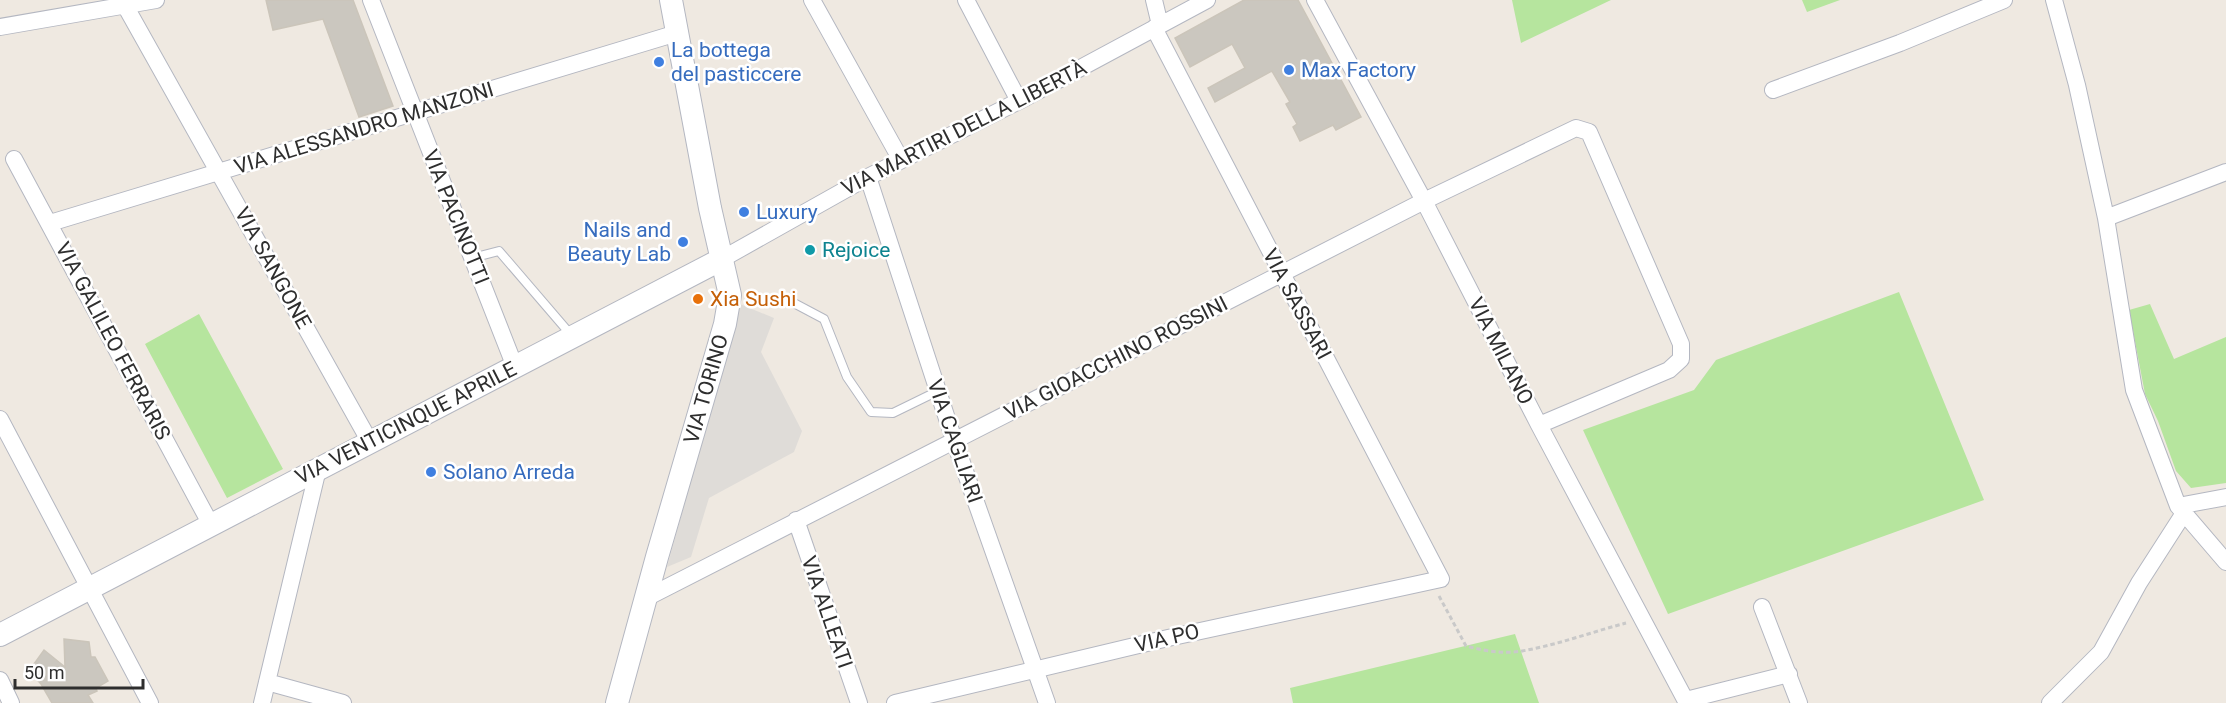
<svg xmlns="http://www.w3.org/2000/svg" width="2226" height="703" font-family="Roboto,sans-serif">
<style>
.green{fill:#b6e59e}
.plaza{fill:#dfdcd8}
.building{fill:#cbc7bf;stroke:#cbc5ba;stroke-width:1.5}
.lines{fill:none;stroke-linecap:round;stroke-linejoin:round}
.lane-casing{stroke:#b4b7c1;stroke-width:10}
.street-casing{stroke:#b4b7c1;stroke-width:18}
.secondary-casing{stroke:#b4b7c1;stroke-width:24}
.path{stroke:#c9c9c9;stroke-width:3;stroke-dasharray:4.5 3;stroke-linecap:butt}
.lane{stroke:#fff;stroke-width:8}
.street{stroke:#fff;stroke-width:16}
.secondary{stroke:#fff;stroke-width:22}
.shop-dot{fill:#3f7fe0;stroke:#fff;stroke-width:2}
.culture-dot{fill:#0f9aa8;stroke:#fff;stroke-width:2}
.food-dot{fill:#e8710a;stroke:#fff;stroke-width:2}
.labels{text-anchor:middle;stroke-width:5;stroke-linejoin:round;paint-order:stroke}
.shop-label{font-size:21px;fill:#366cbe;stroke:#fff;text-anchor:start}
.street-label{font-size:21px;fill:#2e2e2e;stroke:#fff}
.culture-label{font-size:21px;fill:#0d838f;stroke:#fff;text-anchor:start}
.food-label{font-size:21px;fill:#c56008;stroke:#fff;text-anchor:start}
</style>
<rect width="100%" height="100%" fill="#efe9e1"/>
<path class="green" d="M1512 0H1611L1521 43Z
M1802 0H1840L1807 12Z
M1899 292 1984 500 1668 614 1583 430 1694 390 1716 360Z
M2150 304 2174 359 2226 337V483L2191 488 2176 471 2158 421 2145 394 2129 310Z
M199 314 283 469 227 498 145 344Z
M1515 634 1539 703H1293L1290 688Z"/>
<path class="plaza" d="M740 304 774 318 761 352 802 431 794 452 709 498 691 557 667 567Z"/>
<path class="building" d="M266 0H353L393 106 359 117 323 19 273 30Z
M1244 0H1298L1361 117 1336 130 1333 125 1300 141 1293 127 1297 124 1286 104 1290 102 1272 71 1215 102 1208 88 1245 68 1232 44 1190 67 1175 38Z
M64 639 89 642 91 657H95L108 681 96 688 97 691 88 695 93 703H52L41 684 29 671 44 650 65 667Z"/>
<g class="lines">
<g class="lane-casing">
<path id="lane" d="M472 258 499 251 572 336
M790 301 824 319 847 377 871 412 893 413 938 391"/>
</g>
<g class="street-casing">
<path id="street" d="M122 0 370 442
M371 0 515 367
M812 0 901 160
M966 0 1019 101
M1154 0 1160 25
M1315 0 1424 201 1539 425 1687 703
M2054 0 2077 85 2106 218 2134 390 2178 506 2226 562
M0 27 156 0
M1773 90 1900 43 2004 0
M14 159 211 525
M868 177 954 440 1047 703
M2106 218 2226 172
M50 223 677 33
M722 259 868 177 1019 101 1207 0
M0 419 150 703
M2178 506 2226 497
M796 520 859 703
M646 598 1424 201 1576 128 1589 132 1681 344V359L1669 370 1539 425
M1762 607 1799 703
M0 680 11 703
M267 682 343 703
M1686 700 1789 674
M262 703 318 469
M895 703 1168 638 1441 579 1154 28
M2050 703 2101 652 2139 583 2184 513"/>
</g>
<g class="secondary-casing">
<path id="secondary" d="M0 635 722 259
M617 703 657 557 725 324 730 295 710 208 671 0"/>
</g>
<path class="path" d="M1439 596 1466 646C1484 651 1504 654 1522 651 1557 645 1592 632 1626 623"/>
<use href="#lane" class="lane"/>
<use href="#street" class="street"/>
<use href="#secondary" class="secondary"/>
</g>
<g class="shop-dot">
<circle cx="659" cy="62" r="6"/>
<circle cx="1289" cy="70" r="6"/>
<circle cx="744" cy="212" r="6"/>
<circle cx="683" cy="242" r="6"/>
<circle cx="431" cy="472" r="6"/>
</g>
<circle class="culture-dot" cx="810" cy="250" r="6"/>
<circle class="food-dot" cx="698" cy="299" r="6"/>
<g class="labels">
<g class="shop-label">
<text x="671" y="57">La bottega<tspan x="671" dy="24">del pasticcere</tspan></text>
<text x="1301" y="77">Max Factory</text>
<text x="756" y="219">Luxury</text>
<text x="671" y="237" text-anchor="end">Nails and<tspan x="671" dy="24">Beauty Lab</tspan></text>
<text x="443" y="479">Solano Arreda</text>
</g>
<g class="street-label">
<text transform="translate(364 128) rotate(-17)" y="7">VIA ALESSANDRO MANZONI</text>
<text transform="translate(964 128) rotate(-27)" y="7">VIA MARTIRI DELLA LIBERTÀ</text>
<text transform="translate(456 217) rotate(68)" y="7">VIA PACINOTTI</text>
<text transform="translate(273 268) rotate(61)" y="7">VIA SANGONE</text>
<text transform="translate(1297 304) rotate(62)" y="7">VIA SASSARI</text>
<text transform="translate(113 341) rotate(62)" y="7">VIA GALILEO FERRARIS</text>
<text transform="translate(1501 351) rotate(63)" y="7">VIA MILANO</text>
<text transform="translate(1116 358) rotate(-27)" y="7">VIA GIOACCHINO ROSSINI</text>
<text transform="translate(706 389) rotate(-74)" y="7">VIA TORINO</text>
<text transform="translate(406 423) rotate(-27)" y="7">VIA VENTICINQUE APRILE</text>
<text transform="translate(955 441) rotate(71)" y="7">VIA CAGLIARI</text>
<text transform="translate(827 612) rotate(71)" y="7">VIA ALLEATI</text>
<text transform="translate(1167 638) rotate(-13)" y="7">VIA PO</text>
</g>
<g class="culture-label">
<text x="822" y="257">Rejoice</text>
</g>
<g class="food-label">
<text x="710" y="306">Xia Sushi</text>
</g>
</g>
<path d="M15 679v9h128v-9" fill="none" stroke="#2e2e2e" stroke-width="3"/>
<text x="24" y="679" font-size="18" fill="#2e2e2e" stroke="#ffffff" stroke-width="4.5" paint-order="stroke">50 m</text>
</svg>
